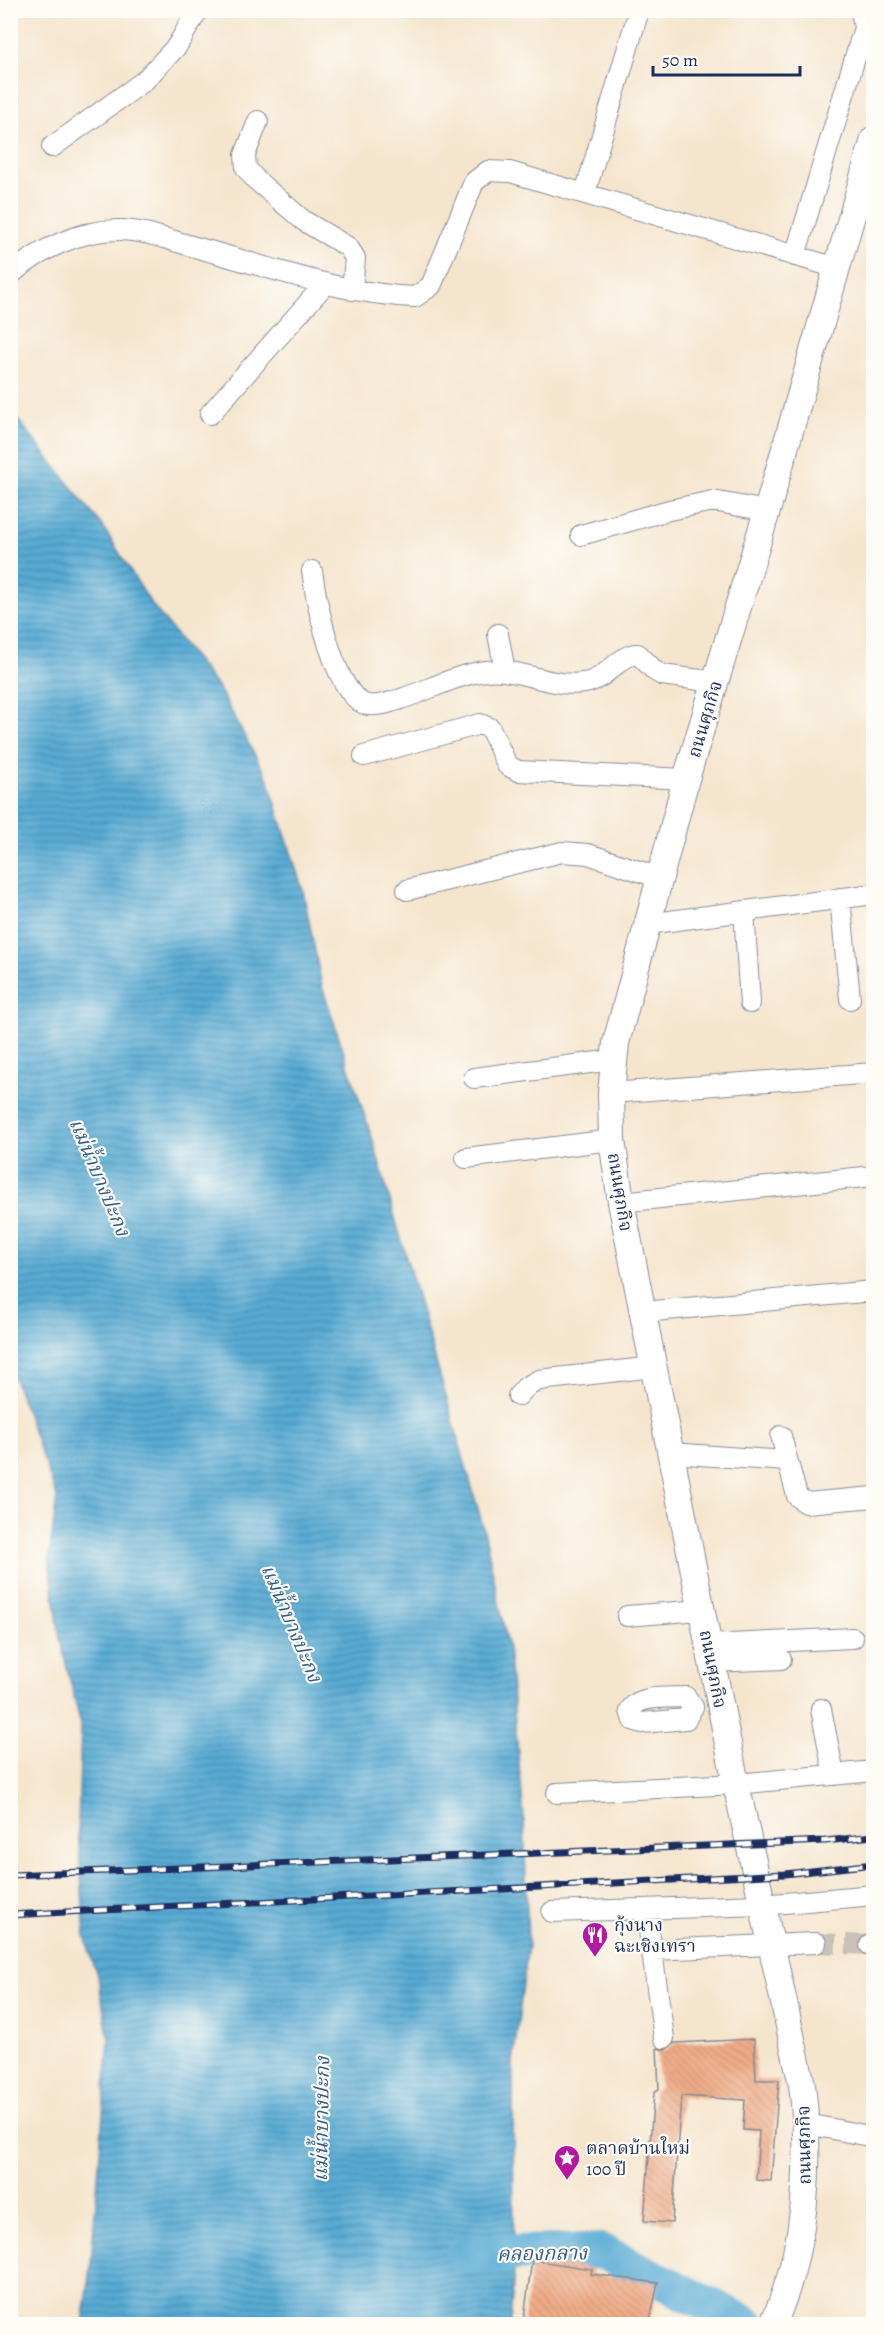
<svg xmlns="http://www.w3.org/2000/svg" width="884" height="2335" font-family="Alegreya,'Noto Serif Thai',serif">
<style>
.water{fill:url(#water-rules);stroke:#3a6d99;stroke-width:1.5}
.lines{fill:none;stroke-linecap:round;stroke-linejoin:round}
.river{stroke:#59abd4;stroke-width:36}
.building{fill:url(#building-back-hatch)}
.minor-tunnel{stroke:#c9c1b7;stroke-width:20;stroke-dasharray:20 10;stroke-linecap:butt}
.minor-casing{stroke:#888a96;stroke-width:22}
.major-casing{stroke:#888a96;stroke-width:28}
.minor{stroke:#fff;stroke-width:20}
.major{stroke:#fff;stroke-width:26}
.rail-casing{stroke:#1b2f5e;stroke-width:7}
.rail{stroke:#fdfcf7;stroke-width:4.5;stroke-dasharray:14;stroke-linecap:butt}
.labels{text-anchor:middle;stroke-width:4.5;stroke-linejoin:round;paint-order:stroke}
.street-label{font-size:18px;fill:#1b2f5e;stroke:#fdfcf7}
.poi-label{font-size:18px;fill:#1b2f5e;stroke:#fdfcf7;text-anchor:start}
.water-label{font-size:20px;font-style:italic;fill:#315a87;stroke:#fdfcf7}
</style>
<defs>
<pattern id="water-rules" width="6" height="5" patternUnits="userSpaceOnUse" patternTransform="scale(1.5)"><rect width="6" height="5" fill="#59abd4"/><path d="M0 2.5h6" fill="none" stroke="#498caf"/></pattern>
<pattern id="building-back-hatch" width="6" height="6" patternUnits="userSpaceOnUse" patternTransform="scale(1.5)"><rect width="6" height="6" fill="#f0ac87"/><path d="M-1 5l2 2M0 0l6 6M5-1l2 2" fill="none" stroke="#cd9477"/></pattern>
</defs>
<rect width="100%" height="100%" fill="#fdfcf7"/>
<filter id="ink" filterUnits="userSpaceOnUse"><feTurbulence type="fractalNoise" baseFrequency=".0167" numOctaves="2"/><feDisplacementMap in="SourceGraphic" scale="12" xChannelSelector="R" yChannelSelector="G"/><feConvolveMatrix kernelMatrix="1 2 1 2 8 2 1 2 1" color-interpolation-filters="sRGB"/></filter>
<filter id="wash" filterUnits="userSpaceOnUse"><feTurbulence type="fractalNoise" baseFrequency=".008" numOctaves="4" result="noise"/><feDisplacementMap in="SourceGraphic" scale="24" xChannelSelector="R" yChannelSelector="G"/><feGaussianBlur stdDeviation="1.35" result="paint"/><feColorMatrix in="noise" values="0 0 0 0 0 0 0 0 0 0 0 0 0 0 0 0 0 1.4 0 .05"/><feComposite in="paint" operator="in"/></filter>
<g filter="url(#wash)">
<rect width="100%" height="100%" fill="#f5e5cd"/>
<path class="water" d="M11 411 103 527 150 602 219 689 268 779 303 891 322 986 374 1144 484 1530 508 1647 524 1817 528 1945 513 2062 514 2270 510 2324H83L90 2275 109 2040 99 1982 85 1936 78 1828 81 1725 60 1639 49 1559 57 1497 11 1370Z"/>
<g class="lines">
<path class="river" d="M463 2254 601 2251 748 2324"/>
</g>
<g id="blocks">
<path class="building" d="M754 2039 756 2080H779L771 2181 756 2180 759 2131 743 2130 745 2100 681 2096 672 2223 644 2221 654 2092 659 2089 657 2048 665 2050 675 2043Z
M532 2260 592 2269 591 2274 658 2283 649 2325H523Z"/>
</g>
</g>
<g filter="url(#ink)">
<use href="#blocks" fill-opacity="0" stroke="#888a96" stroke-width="1.5"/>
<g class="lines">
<path class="minor-tunnel" d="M816 1943 870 1945"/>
<g class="minor-casing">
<path id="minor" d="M258 121 245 155 246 168 256 180 304 221 348 247 355 258 352 290
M52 147 144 81 177 46 198 10
M585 193 639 10
M795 256 864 28 861 10
M10 275C39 250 79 230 118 230 146 230 175 242 202 249 272 268 342 294 415 297L431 286 474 182 488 171 510 172 837 268
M210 414 325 284
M581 535 669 510 713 501 767 511
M312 571C316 600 335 699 368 705 374 706 385 704 391 702 422 694 453 675 486 671 519 667 550 688 584 683 607 680 620 653 638 654L655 671 662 675 716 682
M498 634 505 671
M364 756 480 724 490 728 507 765 518 771 686 779
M407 890 562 852 588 854 660 878
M840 898 850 999
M744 911 750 1003
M647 924 874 894
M474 1078 613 1060
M611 1093 874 1073
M466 1158 612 1140
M621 1202 874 1176
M643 1312 874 1291
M518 1396 526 1387 539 1380 654 1367
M781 1436 797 1496 806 1503 874 1497
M671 1453 786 1461
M627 1616 701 1610
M709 1645 853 1638
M712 1662 781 1659
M686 1697 693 1707 686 1719 642 1723 633 1720 630 1711C637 1694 670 1698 686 1697Z
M821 1709 834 1775
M557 1793 736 1784 874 1771
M646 1909 664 2038
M552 1912 762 1905 874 1895
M870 1945H874
M652 1950 816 1943
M807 2124 874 2137"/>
</g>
<g class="major-casing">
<path id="major" d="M773 2324C806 2250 812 2164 802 2085L736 1784 621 1202 612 1140 611 1093 616 1043 686 779 767 511 874 139"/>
</g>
<use href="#minor" class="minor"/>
<use href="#major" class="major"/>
<g class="rail-casing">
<path id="rail" d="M10 1875 825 1841 874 1836
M10 1915 785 1874 874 1864"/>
</g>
<use href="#rail" class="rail"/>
</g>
</g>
<defs>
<g id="restaurant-pin" transform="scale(1.35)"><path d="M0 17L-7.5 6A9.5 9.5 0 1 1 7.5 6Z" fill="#b5179e" stroke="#fdfcf7"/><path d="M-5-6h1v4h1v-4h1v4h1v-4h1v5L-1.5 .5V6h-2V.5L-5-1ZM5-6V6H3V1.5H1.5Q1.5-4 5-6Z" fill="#fff"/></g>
<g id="sight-pin" transform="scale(1.35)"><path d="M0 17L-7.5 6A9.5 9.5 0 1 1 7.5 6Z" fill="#b5179e" stroke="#fdfcf7"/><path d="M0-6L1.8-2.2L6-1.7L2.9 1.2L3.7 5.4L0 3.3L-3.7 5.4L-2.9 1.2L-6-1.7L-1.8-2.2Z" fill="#fff"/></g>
</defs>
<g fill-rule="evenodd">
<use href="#restaurant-pin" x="595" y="1935"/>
<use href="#sight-pin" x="567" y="2158"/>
</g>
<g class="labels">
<g class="street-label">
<text transform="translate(705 719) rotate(-73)" y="6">ถนนศุภกิจ</text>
<text transform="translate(620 1192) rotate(81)" y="6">ถนนศุภกิจ</text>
<text transform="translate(713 1669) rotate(79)" y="6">ถนนศุภกิจ</text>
<text transform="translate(804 2145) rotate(-91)" y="6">ถนนศุภกิจ</text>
</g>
<g class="poi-label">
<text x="614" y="1931">กุ้งนาง<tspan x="614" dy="21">ฉะเชิงเทรา</tspan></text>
<text x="586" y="2154">ตลาดบ้านใหม่<tspan x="586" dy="21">100 ปี</tspan></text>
</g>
<g class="water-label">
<text transform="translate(100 1177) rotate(67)" y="7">แม่น้ำบางปะกง</text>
<text transform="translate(292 1623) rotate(67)" y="7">แม่น้ำบางปะกง</text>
<text transform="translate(321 2119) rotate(-89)" y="7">แม่น้ำบางปะกง</text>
<text transform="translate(542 2253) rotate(-1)" y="7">คลองกลาง</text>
</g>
</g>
<rect width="884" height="2335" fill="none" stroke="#fdfcf7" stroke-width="36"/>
<path d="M653 66v9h147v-9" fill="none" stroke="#1b2f5e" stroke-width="3"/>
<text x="662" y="66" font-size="18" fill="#1b2f5e" stroke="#fdfcf7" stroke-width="4.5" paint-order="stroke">50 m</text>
</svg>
